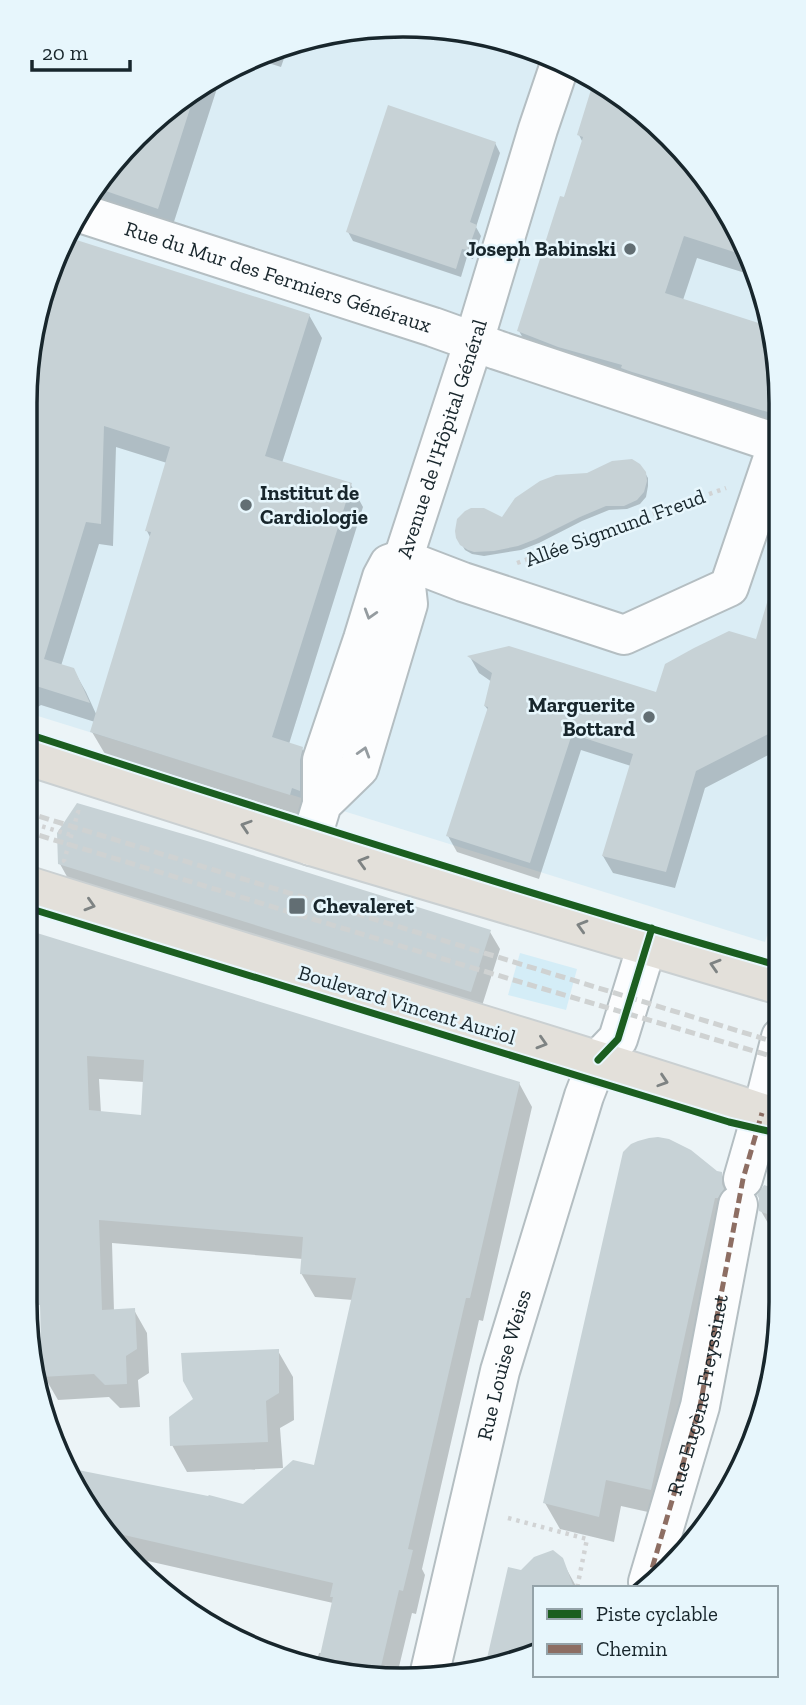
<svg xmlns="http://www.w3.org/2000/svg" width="806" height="1705" font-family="'Zilla Slab',serif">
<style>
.built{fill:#dbedf5}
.green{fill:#d4edf7}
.shadow{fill:#0003;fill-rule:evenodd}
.building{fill:#c7d2d6;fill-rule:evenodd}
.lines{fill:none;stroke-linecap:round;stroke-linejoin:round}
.minor-casing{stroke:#b4bec2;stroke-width:42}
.major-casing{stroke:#cad0d2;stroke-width:42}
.path{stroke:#d1d3d4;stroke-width:4.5;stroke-dasharray:3.5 5;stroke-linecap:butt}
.minor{stroke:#fcfdfe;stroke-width:38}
.major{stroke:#e3e0da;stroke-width:38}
.rail{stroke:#cfd2d2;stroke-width:5;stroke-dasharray:10 5;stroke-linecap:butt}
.quiet{stroke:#8d6e63;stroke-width:5;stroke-dasharray:10 5;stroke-linecap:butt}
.cycleway-casing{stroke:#e7f6fc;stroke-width:11}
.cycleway{stroke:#1b5e20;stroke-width:7}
.oneway{stroke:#959ca0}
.oneway2{stroke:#7e8383}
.poi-dot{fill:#626e73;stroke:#e7f6fc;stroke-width:2.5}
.labels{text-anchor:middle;stroke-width:5;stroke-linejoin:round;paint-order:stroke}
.poi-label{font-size:21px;font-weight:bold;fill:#18262c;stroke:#e7f6fc;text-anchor:end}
.street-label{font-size:21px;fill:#18262c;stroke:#e7f6fc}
.rim{fill:none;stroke:#18262c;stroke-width:3.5}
</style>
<rect width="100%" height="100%" fill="#ecf4f7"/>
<path class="built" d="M403 25 548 53 634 103 753 258 778 353 780 896 765 942 25 712V403L53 258 136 135 259 53Z"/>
<path class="green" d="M520 953 577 969 566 1010 508 995Z"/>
<path class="shadow" d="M431 30 487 41 485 47Z
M288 47 281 67 252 58 259 53Z
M220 79 171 231 91 201 136 135Z
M596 81 634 103 753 258 758 277 697 258 683 300 772 330 778 353V429L532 354 519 331 583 143 579 135Z
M495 143 500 153 476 227 481 236 473 259 467 257 461 277 353 241 348 232Z
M309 315 322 338 282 463 351 485 363 507 289 744 302 749 315 771 303 816 105 754 92 732 95 722 41 705 25 715V403ZM116 447 167 463 147 531 151 539 97 716 86 692 73 669 61 666 99 544 113 546Z
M645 473 648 478V486L646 497 640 504 627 509 609 510 582 521 539 543 521 550 484 556 472 554 465 550 458 538 503 519Z
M779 571 780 749 705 788 675 888 613 873 603 856 631 766 581 750 539 879 457 852 448 836 488 710 485 706 492 682 479 673 470 657 657 694 757 641Z
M60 864 490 932 500 949 481 1009 70 882Z
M25 932 519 1083 532 1107 483 1321 479 1320 422 1569 425 1575 416 1614 412 1613 397 1675 329 1673 315 1668 319 1653H322L333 1603 130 1557 103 1533 69 1470 243 1506 315 1467 353 1300 315 1297 301 1273 303 1259 112 1243 114 1311 134 1310 147 1333 149 1373 138 1380 140 1407 120 1408 109 1397 58 1400 44 1376 42 1309 30 1286ZM99 1079 144 1082 143 1117 101 1113Z
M716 1172 721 1174 736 1201 666 1516 621 1506 614 1542 560 1529 545 1503Z
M769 1188 781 1210V1239L776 1237 761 1211Z
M278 1351 293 1377 294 1420 280 1428 283 1468 187 1472 172 1445Z
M561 1559 577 1588H535V1652L487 1667 509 1569 521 1572Z"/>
<path class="building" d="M594 80 634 103 704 173 753 258 684 236 665 293 771 327 778 353V415L632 372 621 368 622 365 558 347 517 331 560 196 564 197 583 137 577 135Z
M194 96 158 209 100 189 136 135Z
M388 105 496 142 470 222 477 225 468 250 462 249 456 269 346 232Z
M67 237 310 314 265 456 352 483 272 737 303 747 300 760V791L292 788 290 795 90 732 151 532 145 531 170 447 104 426 101 524 86 522 44 659 74 668 90 703 36 686 31 702 24 701V403L53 258Z
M632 459 640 464 646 472 647 481 644 492 637 500 624 506H606L580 517 536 539 518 546 494 551 474 552 468 550 460 545 456 538 455 531 457 519 465 511 471 508H484L502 517 515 498 540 481 556 475 587 473 612 461Z
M773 583 779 584 780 728 696 771 666 872 602 856 633 754 572 734 530 863 446 836 488 707 484 706 492 673 467 656 509 646 656 692 665 664 694 648 729 631 756 639Z
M77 803 207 841 491 930 471 992 58 864 57 833Z
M24 929 520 1082 470 1298H466L408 1549 413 1550 403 1591 399 1590 379 1675 329 1673 317 1669 333 1597H330L333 1583 102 1530 68 1468 208 1496 209 1495 243 1504 293 1460 314 1465 356 1278 300 1274 303 1237 99 1220 102 1310 135 1308 137 1349 126 1356 127 1384 105 1385 94 1374 42 1377 40 1305H37V1286L29 1287 24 1200ZM87 1056 144 1060 141 1115 89 1110Z
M658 1137 669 1139 691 1150 717 1171 722 1172V1184L724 1189 718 1198H715L651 1490 606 1480 599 1517 543 1503 623 1152 631 1144 638 1141 649 1138Z
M764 1185 770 1187 767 1214 759 1211V1198L757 1195Z
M279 1349V1393L266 1401 268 1442 170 1446 169 1417 193 1399 183 1381 181 1353Z
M553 1550 563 1558 574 1588H535V1652L485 1667 508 1567 521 1570 534 1557Z"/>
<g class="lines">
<g class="minor-casing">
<g id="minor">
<path id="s1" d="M83 214 433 327 497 350 779 444"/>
<path d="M322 804V760L363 639 382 577 389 564 403 559 463 582 624 635 729 587 778 443"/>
<path id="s2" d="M311 846 315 827 322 804 359 768 408 604 403 559 474 341 538 129 561 61"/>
<path d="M743 1179 762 1113 781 1037"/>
<path d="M648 1582 700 1406 738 1205"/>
<path id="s3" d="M429 1676 500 1371 584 1096 598 1060 618 1039 647 945"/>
</g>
</g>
<g class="major-casing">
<path id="major" d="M25 755 311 846 780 985
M25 885C270 962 518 1033 762 1113L781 1117"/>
</g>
<path class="path" d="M517 563 726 488
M34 824 71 835
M65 862 64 861 78 812 82 813
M508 1518 587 1539 577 1588"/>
<use href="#minor" class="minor"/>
<use href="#major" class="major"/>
<path class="rail" d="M25 812 781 1044
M25 831 463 965 781 1059"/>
<path class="quiet" id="s4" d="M648 1582 700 1406 743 1179 762 1113"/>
<g class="cycleway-casing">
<path id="cycleway" d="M25 733C275 814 527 894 780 966
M25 907 729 1122 781 1134
M598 1060 618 1039 652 928"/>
</g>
<use href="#cycleway" class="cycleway"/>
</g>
<defs><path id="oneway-chevron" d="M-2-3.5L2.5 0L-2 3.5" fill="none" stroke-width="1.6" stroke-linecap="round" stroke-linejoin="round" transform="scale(1.75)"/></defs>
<g class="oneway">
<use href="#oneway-chevron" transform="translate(370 614) rotate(107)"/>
<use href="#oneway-chevron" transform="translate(364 752) rotate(-73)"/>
</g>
<g class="oneway2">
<use href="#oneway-chevron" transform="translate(246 826) rotate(-162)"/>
<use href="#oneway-chevron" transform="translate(363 862) rotate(-164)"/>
<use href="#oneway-chevron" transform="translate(90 905) rotate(17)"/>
<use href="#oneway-chevron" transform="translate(582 926) rotate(-164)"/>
<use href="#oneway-chevron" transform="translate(715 965) rotate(-163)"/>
<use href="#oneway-chevron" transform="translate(542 1043) rotate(17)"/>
<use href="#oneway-chevron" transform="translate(663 1081) rotate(18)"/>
</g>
<g class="poi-dot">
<circle cx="630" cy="249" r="7"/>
<circle cx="246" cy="505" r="7"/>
<circle cx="649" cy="717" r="7"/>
<rect x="288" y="897" width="18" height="18" rx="3.5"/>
</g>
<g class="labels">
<g class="poi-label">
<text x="616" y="256">Joseph Babinski</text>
<text x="260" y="500" text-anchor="start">Institut de<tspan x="260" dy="24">Cardiologie</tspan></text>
<text x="635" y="712">Marguerite<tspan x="635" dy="24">Bottard</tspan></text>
<text x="313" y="913" text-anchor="start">Chevaleret</text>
</g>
<g class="street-label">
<text dy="7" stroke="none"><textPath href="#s1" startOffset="205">Rue du Mur des Fermiers Généraux</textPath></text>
<text dy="7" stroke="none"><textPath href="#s2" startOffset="438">Avenue de l'Hôpital Général</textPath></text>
<text transform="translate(615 528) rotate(-20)" y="7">Allée Sigmund Freud</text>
<text transform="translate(407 1005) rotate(17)" y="7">Boulevard Vincent Auriol</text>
<text dy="7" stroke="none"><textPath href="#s3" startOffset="320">Rue Louise Weiss</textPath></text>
<text dy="7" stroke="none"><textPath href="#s4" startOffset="194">Rue Eugène Freyssinet</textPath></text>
</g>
</g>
<path d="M0 0H806V1705H0ZM403 37H403A366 366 0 0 1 769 403V1302A366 366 0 0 1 403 1668H403A366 366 0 0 1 37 1302V403A366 366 0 0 1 403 37Z" fill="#e7f6fc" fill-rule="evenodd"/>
<path class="rim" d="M403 37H403A366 366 0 0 1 769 403V1302A366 366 0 0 1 403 1668H403A366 366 0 0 1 37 1302V403A366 366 0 0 1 403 37Z"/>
<rect x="533" y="1586" width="245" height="91" fill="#e7f6fc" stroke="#94a3a9" stroke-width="2"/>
<rect x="547" y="1609" width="35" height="10" fill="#1b5e20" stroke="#94a3a9" stroke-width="2"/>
<text x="596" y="1621" font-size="21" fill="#18262c">Piste cyclable</text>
<rect x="547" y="1644" width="35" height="10" fill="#8d6e63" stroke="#94a3a9" stroke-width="2"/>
<text x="596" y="1656" font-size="21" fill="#18262c">Chemin</text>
<path d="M32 60v10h98v-10" fill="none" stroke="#18262c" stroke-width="3.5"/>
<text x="42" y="60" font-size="21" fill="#18262c" stroke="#e7f6fc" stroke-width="5" paint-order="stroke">20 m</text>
</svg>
